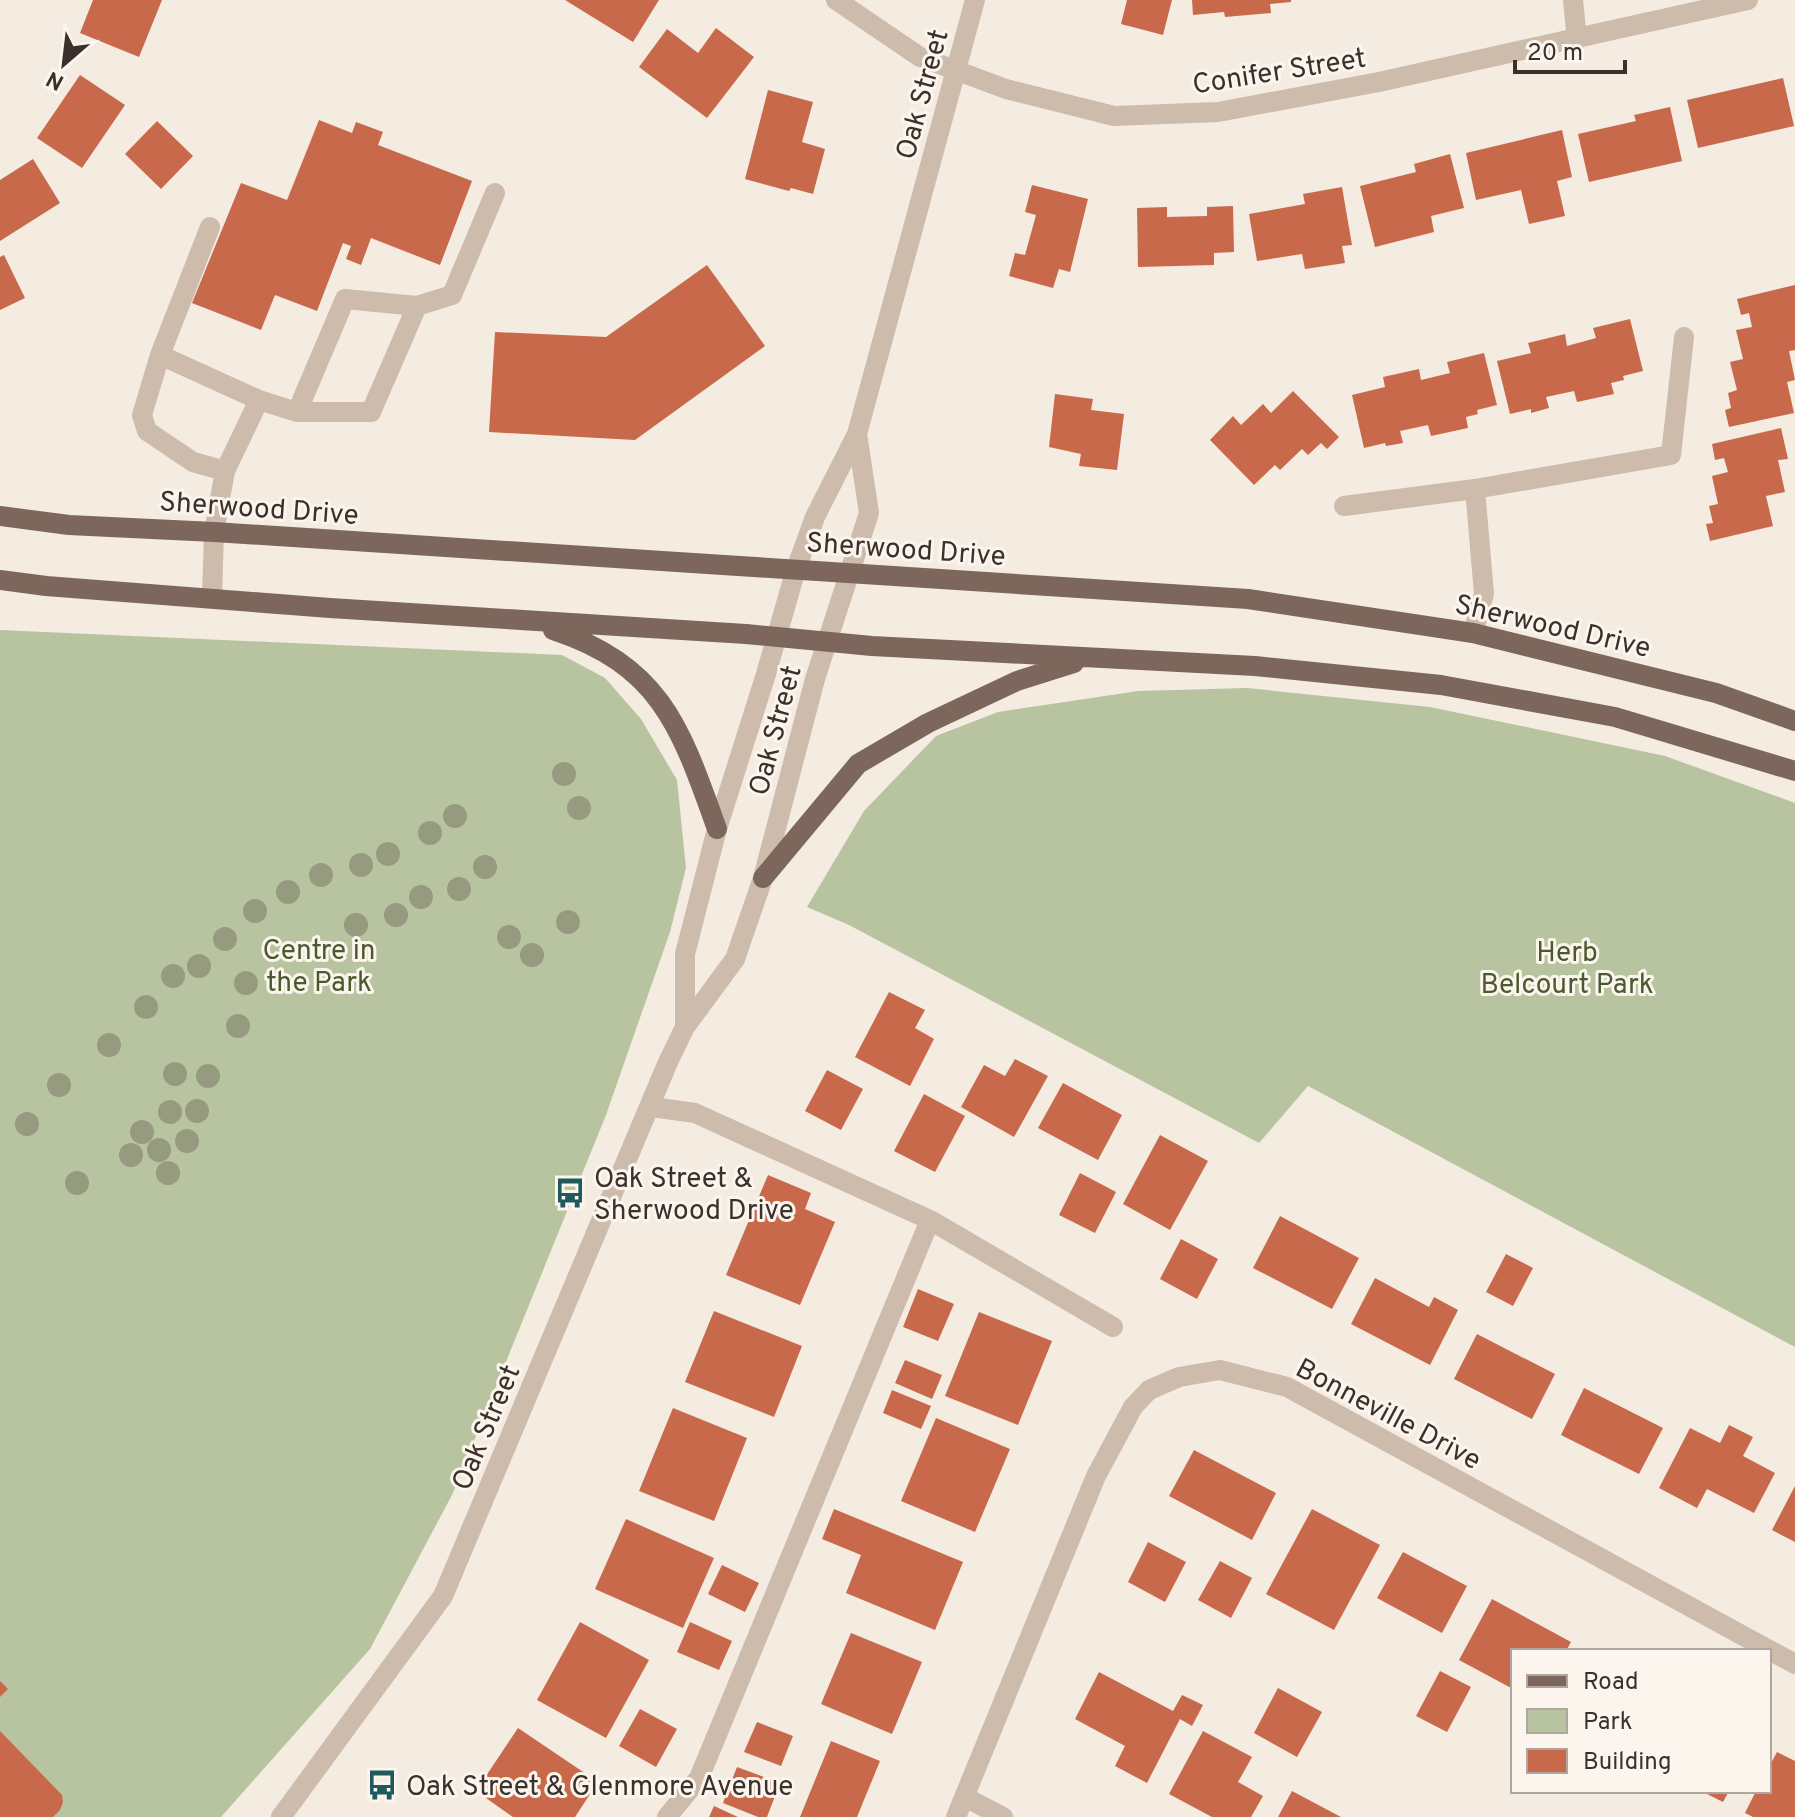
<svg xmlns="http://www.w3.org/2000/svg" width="1795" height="1817" font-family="Overpass,sans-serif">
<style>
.green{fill:#b8c4a0}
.building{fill:#c8694b}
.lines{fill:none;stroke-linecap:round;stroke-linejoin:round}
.minor{stroke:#cdbbac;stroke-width:20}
.major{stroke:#7d675c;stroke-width:20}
.tree{fill:#969b7f}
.labels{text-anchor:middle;stroke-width:6;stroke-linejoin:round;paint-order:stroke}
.street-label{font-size:28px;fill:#3b302b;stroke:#fbf5ee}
.park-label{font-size:28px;fill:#4a5a2e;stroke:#fbf5ee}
.poi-label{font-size:28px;fill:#3b302b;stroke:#fbf5ee;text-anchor:start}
</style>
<rect width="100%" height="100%" fill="#f4ebe1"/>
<path class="green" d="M0 630 562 655 605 678 641 719 677 780 686 868 670 932 606 1115 452 1495 370 1649 221 1817H0Z
M1247 688 1430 707 1665 756 1795 803V1347L1308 1086 1259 1143 849 925 807 907 864 811 936 736 998 712 1138 691Z"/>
<path class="building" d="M93 0H162L139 57 80 33Z
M565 0H659L633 42Z
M1127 0H1172L1163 35 1121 24Z
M1192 0H1291V2L1270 4 1271 13 1225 17 1224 12 1193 15Z
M716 28 754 57 707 118 639 67 667 29 698 53Z
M80 75 125 105 82 168 37 138Z
M1783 78 1794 126 1698 148 1687 100Z
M768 90 813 102 802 142 825 149 813 194 791 188 789 191 745 179Z
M1670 107 1682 161 1589 182 1578 134 1636 121 1634 115Z
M319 120 352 133 356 122 383 132 378 145 472 181 440 265 371 238 361 265 346 259 351 246 343 243 317 311 275 295 261 330 192 303 241 183 287 200Z
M157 121 193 156 161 189 125 154Z
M1562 130 1572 177 1557 181 1565 216 1529 224 1521 190 1476 200 1466 153Z
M1450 154 1464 208 1431 216 1434 232 1375 247 1360 186 1416 172 1414 164Z
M33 159 60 203 0 241V180Z
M1032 185 1088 199 1070 272 1059 269 1053 288 1009 276 1015 253 1025 255 1036 215 1025 212Z
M1342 187 1352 245 1342 246 1345 263 1305 269 1302 254 1257 261 1249 214 1305 204 1303 194Z
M1233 206 1234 252 1214 253V265L1138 267 1137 208 1167 207V217L1207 216V207Z
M4 255 25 298 0 310V257Z
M707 265 765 346 635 440 489 432 495 332 606 337Z
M1795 285V350L1789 351 1795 380 1787 382 1794 413 1729 427 1725 410 1731 408 1728 393 1737 390 1730 362 1743 359 1736 330 1752 327 1749 313 1741 315 1737 299Z
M1630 319 1643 371 1623 376 1624 380 1611 383 1614 394 1577 402 1574 391 1546 397 1549 408 1531 413V409L1510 414 1497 361 1531 353 1528 343 1565 334 1567 346 1596 338 1593 328Z
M1484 353 1497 405 1477 410 1478 414 1466 417 1468 428 1431 436 1428 425 1400 431 1403 443 1386 446 1385 443 1364 448 1352 395 1385 387 1383 377 1419 369 1421 380 1450 373 1447 362Z
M1293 391 1339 437 1327 449 1321 443 1308 455 1302 449 1280 470 1275 465 1254 485 1210 440 1233 416 1241 425 1263 404 1271 413Z
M1055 394 1093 399 1091 410 1124 414 1117 470 1079 466 1081 454 1049 447Z
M1781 428 1788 459 1778 460 1785 492 1766 496 1773 526 1710 541 1706 524 1713 523 1709 506 1718 504 1712 476 1728 472 1724 458 1715 460 1712 444Z
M889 992 925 1010 915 1028 934 1039 910 1086 855 1057Z
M1015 1059 1048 1076 1014 1137 961 1107 984 1065 1005 1076Z
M827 1070 863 1089 841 1130 805 1111Z
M1063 1083 1122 1115 1098 1160 1038 1128Z
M924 1094 965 1116 935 1172 894 1151Z
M1160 1135 1208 1161 1170 1230 1123 1204Z
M1080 1173 1116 1192 1095 1233 1059 1215Z
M768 1175 811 1193 805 1209 835 1222 800 1305 726 1275Z
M1280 1216 1359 1258 1332 1309 1253 1268Z
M1181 1239 1218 1259 1197 1299 1160 1279Z
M1506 1254 1533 1268 1513 1306 1486 1292Z
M1375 1278 1429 1307 1434 1297 1458 1310 1430 1365 1351 1324Z
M918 1289 954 1304 938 1341 903 1327Z
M714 1311 802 1346 774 1417 685 1382Z
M979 1312 1052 1341 1018 1425 945 1396Z
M1477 1334 1555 1374 1532 1419 1454 1379Z
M905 1360 942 1375 932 1399 895 1383Z
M1584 1388 1663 1428 1639 1474 1561 1435Z
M892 1390 931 1406 921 1429 883 1413Z
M673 1408 747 1438 714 1521 639 1491Z
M936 1418 1010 1449 975 1532 901 1501Z
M1729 1425 1753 1437 1743 1456 1775 1473 1754 1513 1707 1489 1697 1508 1659 1488 1690 1428 1720 1443Z
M1194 1450 1276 1493 1252 1540 1169 1496Z
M1795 1486V1542L1772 1530Z
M834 1509 963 1562 935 1630 846 1593 861 1555 822 1539Z
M1312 1509 1380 1545 1334 1630 1266 1594Z
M626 1519 714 1558 683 1628 595 1589Z
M1148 1542 1186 1562 1165 1602 1128 1582Z
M1403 1552 1467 1586 1442 1633 1377 1598Z
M1220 1561 1252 1578 1231 1618 1198 1600Z
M722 1565 759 1583 745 1612 708 1594Z
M1492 1599 1571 1642 1566 1651H1513V1689L1459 1660Z
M580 1622 649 1660 606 1738 537 1700Z
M690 1622 732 1641 719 1670 677 1652Z
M851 1633 922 1662 892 1734 821 1704Z
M1440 1671 1471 1687 1447 1732 1416 1716Z
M1099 1672 1173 1711 1182 1695 1203 1705 1192 1726 1180 1719 1147 1783 1115 1766 1125 1746 1075 1719Z
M0 1681 8 1689 0 1697Z
M1278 1688 1322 1712 1297 1757 1254 1733Z
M640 1709 677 1729 656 1767 619 1746Z
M757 1722 793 1736 781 1766 744 1752Z
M518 1728 598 1782 575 1817H513L476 1791Z
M0 1731 62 1795 63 1802 60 1810 53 1817H0Z
M1203 1731 1252 1757 1238 1782 1263 1796 1251 1817H1212L1169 1794Z
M831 1741 880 1761 857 1817H800Z
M1777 1752 1795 1761V1817H1753L1745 1813 1756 1791H1769V1767Z
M737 1767 780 1783 767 1817H758L723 1803Z
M1292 1791 1341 1817H1278Z
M1701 1791H1729L1723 1802Z
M714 1806 738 1817H709Z"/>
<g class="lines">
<path class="minor" d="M836 0 920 57 1006 89 1114 116 1218 112 1379 82 1748 0
M1573 0 1577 40
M210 227 160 355 259 400
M417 306 452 295 495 193
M160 355 142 415 147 431 193 462 225 471
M1344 506 1475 489
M212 598 214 532 225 471 259 400 297 412H371L417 306 345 299 297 412
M1473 633 1484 594 1475 489 1671 455 1684 337
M685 1027V954L717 829 766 674 796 569 815 517 857 434 975 0
M652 1107 695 1113 930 1220 1113 1327
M965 1797 1003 1817
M281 1817 443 1596 668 1062 685 1027 735 959 763 878 815 679 869 513 857 434
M667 1817 699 1778 930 1220
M956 1817 1096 1476 1133 1407 1149 1390 1179 1377 1220 1370 1287 1387 1795 1664"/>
<path class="major" d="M0 516 69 525 214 532 1248 599 1473 633 1716 693 1795 721
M0 580 46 586 330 608 746 634 872 646 1255 666 1441 685 1615 717 1795 771
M553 630C662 666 681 729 717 829
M763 878 858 764 928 723 1017 681 1074 663"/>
</g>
<g class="tree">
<circle cx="564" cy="774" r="12"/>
<circle cx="579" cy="808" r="12"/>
<circle cx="455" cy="816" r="12"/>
<circle cx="430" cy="833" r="12"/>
<circle cx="388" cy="854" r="12"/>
<circle cx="361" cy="865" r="12"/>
<circle cx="485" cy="867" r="12"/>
<circle cx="321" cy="875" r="12"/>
<circle cx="459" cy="889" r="12"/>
<circle cx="288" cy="892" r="12"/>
<circle cx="421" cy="897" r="12"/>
<circle cx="255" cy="911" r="12"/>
<circle cx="396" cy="915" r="12"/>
<circle cx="568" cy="922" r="12"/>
<circle cx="356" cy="925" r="12"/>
<circle cx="509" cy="937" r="12"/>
<circle cx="225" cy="939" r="12"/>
<circle cx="532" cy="955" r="12"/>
<circle cx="199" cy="966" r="12"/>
<circle cx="173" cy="976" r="12"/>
<circle cx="246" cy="983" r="12"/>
<circle cx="146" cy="1007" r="12"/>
<circle cx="238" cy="1026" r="12"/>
<circle cx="109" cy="1045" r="12"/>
<circle cx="175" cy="1074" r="12"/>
<circle cx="208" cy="1076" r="12"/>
<circle cx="59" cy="1085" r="12"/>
<circle cx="197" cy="1111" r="12"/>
<circle cx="170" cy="1112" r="12"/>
<circle cx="27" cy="1124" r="12"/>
<circle cx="142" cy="1132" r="12"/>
<circle cx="187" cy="1141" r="12"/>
<circle cx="159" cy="1150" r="12"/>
<circle cx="131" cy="1155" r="12"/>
<circle cx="168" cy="1173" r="12"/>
<circle cx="77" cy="1183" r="12"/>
</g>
<defs>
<g id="bus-bare" transform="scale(2.4)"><path d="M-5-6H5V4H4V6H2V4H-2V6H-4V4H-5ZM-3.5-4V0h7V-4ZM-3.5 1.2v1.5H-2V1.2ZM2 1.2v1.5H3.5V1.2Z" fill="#1f5a5e" stroke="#fbf5ee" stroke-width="2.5" paint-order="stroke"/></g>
</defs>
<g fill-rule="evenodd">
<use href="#bus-bare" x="570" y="1193"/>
<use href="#bus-bare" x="382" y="1785"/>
</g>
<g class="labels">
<g class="street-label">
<text transform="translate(1279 70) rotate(-9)" y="10">Conifer Street</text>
<text transform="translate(921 94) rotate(-75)" y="10">Oak Street</text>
<text transform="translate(259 507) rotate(4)" y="10">Sherwood Drive</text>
<text transform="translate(906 548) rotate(4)" y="10">Sherwood Drive</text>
<text transform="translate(1553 625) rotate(13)" y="10">Sherwood Drive</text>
<text transform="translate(774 730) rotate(-75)" y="10">Oak Street</text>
<text transform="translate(1389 1413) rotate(28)" y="10">Bonneville Drive</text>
<text transform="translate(485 1427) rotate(-67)" y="10">Oak Street</text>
</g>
<g class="park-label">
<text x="319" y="959">Centre in<tspan x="319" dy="32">the Park</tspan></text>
<text x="1567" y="961">Herb<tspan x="1567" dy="32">Belcourt Park</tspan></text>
</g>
<g class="poi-label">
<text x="594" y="1187">Oak Street &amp;<tspan x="594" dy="32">Sherwood Drive</tspan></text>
<text x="406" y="1795">Oak Street &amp; Glenmore Avenue</text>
</g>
</g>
<rect x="1511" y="1649" width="260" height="144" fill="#fbf5ee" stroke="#aea6a0" stroke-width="2"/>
<rect x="1527" y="1675" width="40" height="12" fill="#7d675c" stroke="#aea6a0" stroke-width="2"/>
<text x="1583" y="1689" font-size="24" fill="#3b302b">Road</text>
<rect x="1527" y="1709" width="40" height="24" fill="#b8c4a0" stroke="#aea6a0" stroke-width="2"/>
<text x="1583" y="1729" font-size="24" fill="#3b302b">Park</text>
<rect x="1527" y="1749" width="40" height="24" fill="#c8694b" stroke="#aea6a0" stroke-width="2"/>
<text x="1583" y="1769" font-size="24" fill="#3b302b">Building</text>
<g transform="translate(64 64) rotate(208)" stroke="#fbf5ee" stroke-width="6" paint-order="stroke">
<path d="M0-6L14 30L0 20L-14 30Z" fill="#3b302b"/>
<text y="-12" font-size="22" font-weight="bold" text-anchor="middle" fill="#3b302b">N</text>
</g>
<path d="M1515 60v12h110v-12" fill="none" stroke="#3b302b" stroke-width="4"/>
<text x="1527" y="60" font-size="24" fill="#3b302b" stroke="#fbf5ee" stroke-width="6" paint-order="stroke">20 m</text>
</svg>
